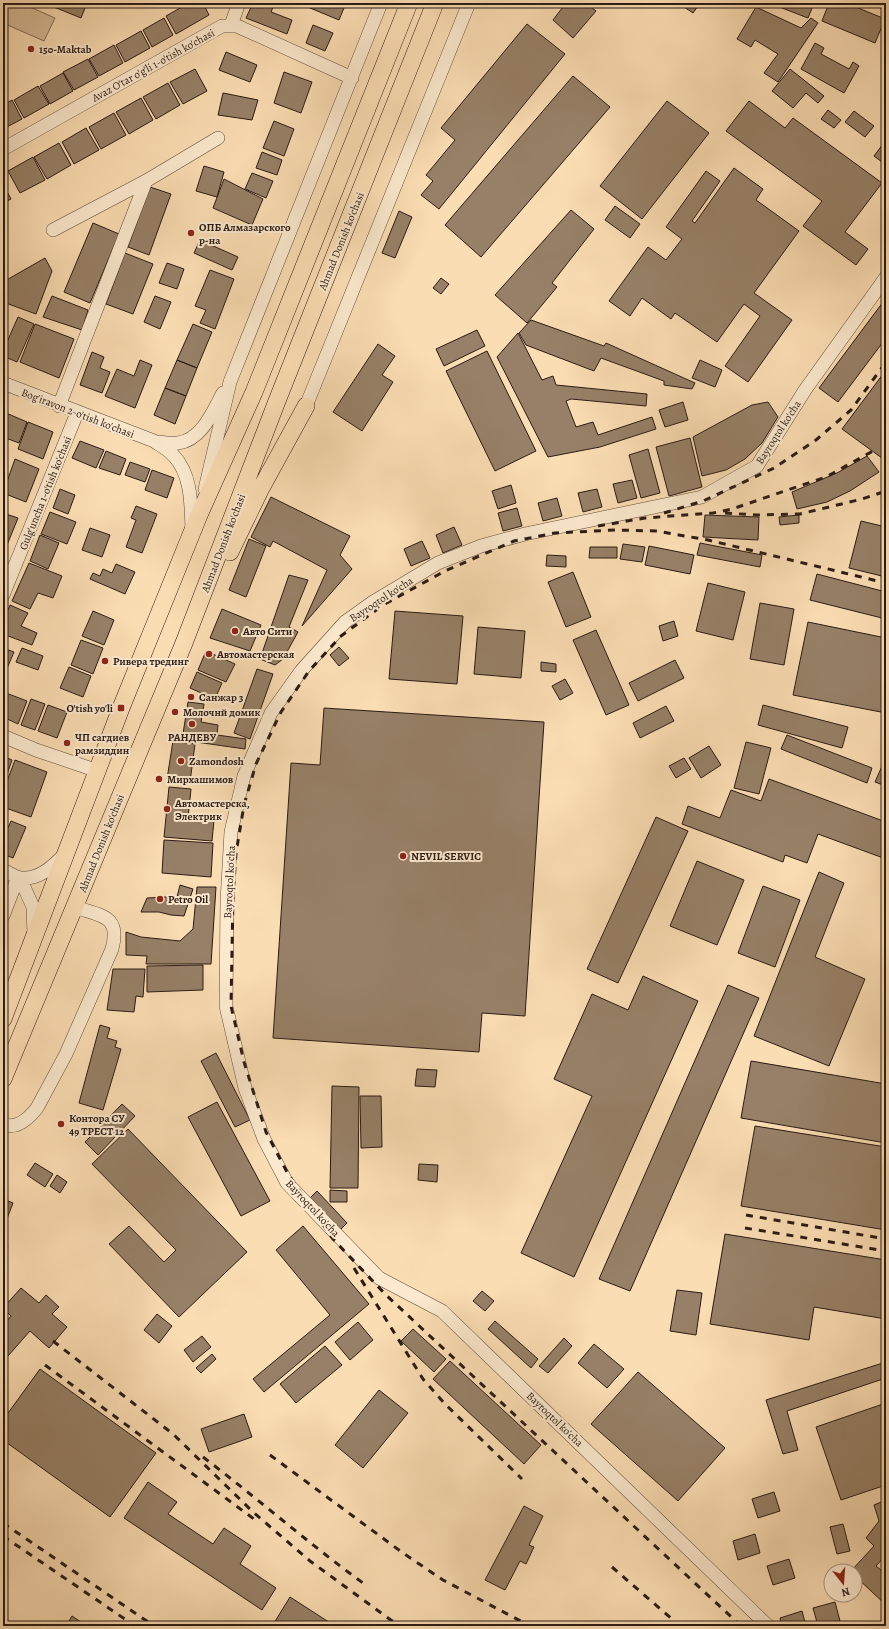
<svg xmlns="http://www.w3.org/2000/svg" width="889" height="1629" font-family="Alegreya,serif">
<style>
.green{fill:#d7bc98;stroke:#806c56}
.building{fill:#978067;stroke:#2a1b15}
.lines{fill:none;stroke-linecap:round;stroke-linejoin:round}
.minor-casing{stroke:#5e4c3c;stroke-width:14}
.major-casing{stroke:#2a1b15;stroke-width:18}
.minor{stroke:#fce9ce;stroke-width:13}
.major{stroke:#fbddb3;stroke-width:17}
.rail{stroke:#2a1b15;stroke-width:3;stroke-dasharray:7 7;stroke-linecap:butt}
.poi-dot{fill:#8f2418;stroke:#fce9ce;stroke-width:1.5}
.labels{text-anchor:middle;stroke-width:4;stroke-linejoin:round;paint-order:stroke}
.poi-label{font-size:11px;font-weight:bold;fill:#2a1b15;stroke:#fce9ce;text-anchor:start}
.street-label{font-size:11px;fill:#2a1b15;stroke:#fce9ce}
</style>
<rect width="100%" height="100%" fill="#fbddb3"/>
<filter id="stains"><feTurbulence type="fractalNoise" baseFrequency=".005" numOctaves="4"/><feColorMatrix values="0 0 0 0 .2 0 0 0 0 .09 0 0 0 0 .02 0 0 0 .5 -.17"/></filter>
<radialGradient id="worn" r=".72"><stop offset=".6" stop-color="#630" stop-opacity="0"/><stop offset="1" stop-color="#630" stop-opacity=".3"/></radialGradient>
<path class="green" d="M4 3H21L55 18 44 41 3 23Z"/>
<path class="building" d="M44 3H87L81 18Z
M189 3H203L209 15 176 34 166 16Z
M253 3H268L274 5 271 12 292 20 287 34 246 18Z
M298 3H346L339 20Z
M566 3H586L596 11 573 38 553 20Z
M687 3H700L693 13 684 7Z
M769 3H814L808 18Z
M829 3H846L885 19 875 43 822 21Z
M756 7 801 28 811 18 818 23 778 82 764 73 778 54 755 40 751 47 737 39Z
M164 18 173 35 152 47 143 30Z
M527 24 565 54 439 209 421 195 433 181 426 175 455 140 441 128Z
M313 25 333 33 325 51 306 43Z
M141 31 150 48 125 62 116 45Z
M815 43 824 48 821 54 849 69 853 62 859 66 844 93 801 69Z
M114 45 123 63 99 76 89 59Z
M226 52 257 65 250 82 219 70Z
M88 59 98 77 74 90 63 72Z
M195 69 207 91 183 104 170 82Z
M790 69 824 96 818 103 806 93 793 108 772 91Z
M284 72 312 82 301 113 274 103Z
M63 73 73 91 50 104 40 86Z
M573 76 610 107 481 257 445 225Z
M168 83 180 105 156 119 143 97Z
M38 86 49 104 24 118 14 100Z
M223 93 258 100 252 120 218 115Z
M141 98 153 120 129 134 116 112Z
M12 100 22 119 3 129V105Z
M667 101 709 133 642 219 600 186Z
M749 101 785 128 793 118 882 183 845 232 868 249 856 265 803 226 822 201 726 131Z
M828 110 841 120 834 128 821 119Z
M854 111 874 126 865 137 845 122Z
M114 113 126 135 101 149 89 127Z
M274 121 294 129 284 156 263 148Z
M86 128 99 150 74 164 62 142Z
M886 140V165L874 156Z
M59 143 71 165 47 179 34 157Z
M262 152 282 160 277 175 256 168Z
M33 157 45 180 20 193 8 171Z
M204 166 224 172 217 197 196 191Z
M734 168 763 189 756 200 799 231 754 293 792 320 748 382 725 366 760 316 744 304 717 342 675 313 671 319 642 298 630 316 609 301 648 247 666 260 682 239 666 227 706 171 720 181 692 221 695 223Z
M252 173 273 181 266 198 245 189Z
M224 179 263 199 252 225 213 208Z
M3 184 11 199 3 203Z
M150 187 171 194 149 255 128 247Z
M615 206 640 224 630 238 605 220Z
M571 210 594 229 552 283 557 287 527 323 495 295Z
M399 211 412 217 395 258 382 253Z
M93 223 119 234 90 303 64 292Z
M200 240 238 257 232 270 194 253Z
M125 253 153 264 133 314 106 304Z
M45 258 52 271 36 314 3 302V282Z
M167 263 184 269 177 289 159 283Z
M210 270 234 279 215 329 200 323 206 310 195 306Z
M441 278 449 284 441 294 433 288Z
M52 296 88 310 82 330 43 317Z
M155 296 171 302 160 329 144 322Z
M886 298V338L838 402 819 388Z
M18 317 34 324 17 362 3 356V351Z
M531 320 604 346 606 343 695 383 692 389 664 385V381L601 358 594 371 526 345 519 333Z
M35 324 74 339 59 378 20 362Z
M193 324 212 332 197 368 177 360Z
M3 330 8 331 3 343Z
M477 330 485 346 444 366 436 349Z
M518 333 542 380 553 376 556 385 647 394 646 406 571 399 566 401 576 427 593 422 598 435 652 417 656 429 600 447 548 457 497 357Z
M378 344 395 356 382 375 393 382 362 431 333 412Z
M487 351 536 451 495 471 446 371Z
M92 352 104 357 100 368 110 372 102 393 80 385Z
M140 360 152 365 135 408 105 396 117 369 134 376Z
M177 360 197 368 186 396 165 388Z
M700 360 722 370 715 387 692 378Z
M886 370V461L842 429Z
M165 388 186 396 175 424 154 415Z
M683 402 688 420 665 427 659 410Z
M768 402 778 417 762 443 745 459 726 470 702 476 693 437 752 405Z
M6 413 27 422 19 443 3 437V420Z
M28 422 53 432 43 459 18 449Z
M690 438 702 487 669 496 656 447Z
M80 441 104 450 96 468 72 458Z
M648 449 660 493 641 498 629 455Z
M106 451 126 459 120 475 99 468Z
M867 456 879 472 850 491 827 502 797 509 792 492 837 473Z
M15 459 39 469 26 502 3 493Z
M130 462 150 469 145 482 125 475Z
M152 470 174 478 167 498 145 490Z
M632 480 637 498 618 503 613 484Z
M511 485 516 503 498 509 492 491Z
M60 489 75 495 68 514 53 508Z
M597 489 602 507 583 512 578 493Z
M271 497 350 536 340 555 352 569 302 626 327 570 273 541 270 547 251 537Z
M557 498 562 516 543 521 538 503Z
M136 506 157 514 142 553 126 547 136 520 131 518Z
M517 508 522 526 503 531 498 513Z
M50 512 76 522 67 544 41 534Z
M3 513 18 518 7 545 3 543Z
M705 515 759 517 758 540 703 537Z
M799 515V523L780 525 779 517Z
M861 521 886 527V577L849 568Z
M454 527 462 545 443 553 436 535Z
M90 528 110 535 102 557 82 550Z
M40 535 59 543 48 569 30 561Z
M249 539 266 546 246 597 229 590Z
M422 541 430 558 411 566 404 549Z
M700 543 762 555 760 567 697 555Z
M623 544 645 547 642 562 620 559Z
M649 546 694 555 690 574 645 565Z
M590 547H617V558H589Z
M547 555 566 556V567L546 566Z
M29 563 62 576 53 598 38 593 30 609 12 601Z
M116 564 135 572 125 594 90 579 93 573 100 576 103 569 112 573Z
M573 572 591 617 566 627 548 582Z
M817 574 886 592V619L810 600Z
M289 575 308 580 289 627 298 632 283 659 275 665 260 659Z
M708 583 745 592 733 640 696 631Z
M760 603 794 609 784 665 750 659Z
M10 605 28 613 21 626 37 633 32 645 3 634V622Z
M222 609 261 625 250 651 210 638Z
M93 611 114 620 104 645 82 636Z
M395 611 463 616 457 684 389 679Z
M674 621 678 636 663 641 659 626Z
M808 622 886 638V713L793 695Z
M478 627 525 631 521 678 474 674Z
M596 630 629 705 606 715 573 640Z
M81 640 103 648 93 674 71 665Z
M339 647 349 658 339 666 330 655Z
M3 648 14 652 5 673 3 672Z
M22 648 43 656 38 670 16 662Z
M206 651 235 664 226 682 198 670Z
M675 660 684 678 638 701 629 683Z
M541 662 556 664V672L541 671Z
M69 667 91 676 83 697 60 688Z
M257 669 273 674 250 739 234 733Z
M197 672 222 683 215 699 190 688Z
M565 679 573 693 560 700 552 686Z
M6 693 27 701 18 724 3 717V700Z
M31 699 45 704 35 730 21 725Z
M188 702 204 704 201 722 218 725 217 735 246 739 245 749 182 740Z
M48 705 67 712 57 738 38 731Z
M763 705 848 727 842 748 758 725Z
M666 706 674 721 640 738 633 723Z
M324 708 544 722 525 1016 482 1013 479 1052 273 1038 291 763 320 765Z
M787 735 872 768 867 783 781 749Z
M173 741 195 744 190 782 167 779Z
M746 742 771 748 759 794 734 788Z
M709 746 721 765 701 778 689 758Z
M3 756 12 760 3 786Z
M684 758 691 769 676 778 669 766Z
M15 760 47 772 31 817 3 807V792Z
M882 766 886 768V786L875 782Z
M769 779 886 822V859L818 834 807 863 785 855 783 862 682 824 688 806 720 818 731 790 761 801Z
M169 787 191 789 188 818 214 820 212 841 164 837Z
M656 817 688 831 618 983 587 969Z
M11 821 26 827 13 858 3 854V834H5Z
M164 840 213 843 211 877 162 873Z
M697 861 744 880 717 945 670 926Z
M819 872 844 883 815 957 865 979 829 1066 754 1036Z
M180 885 193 889 184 916 171 915 159 912H141L147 898 166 897 176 901Z
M763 886 800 900 775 967 738 953Z
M197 887H216L211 964H146L147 956 126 955V932L141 937 180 941 193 929Z
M203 965V990L147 992V966Z
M113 969H145L143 997 136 996 134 1012 107 1010Z
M643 976 698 1001 574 1277 521 1253 592 1096 554 1079 592 994 628 1010Z
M728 985 759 998 630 1291 599 1279Z
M100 1025 110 1028 107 1038 117 1041 115 1047 121 1049 103 1110 79 1103Z
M216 1053 250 1120 235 1127 201 1061Z
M751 1061 886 1084V1143L741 1118Z
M417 1069 437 1070 435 1087 415 1086Z
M332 1086 359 1087 358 1188H330Z
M360 1096H381L382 1147 361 1148Z
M217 1102 270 1201 241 1216 188 1117Z
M122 1104 135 1116 98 1155 85 1142Z
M755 1126 886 1147V1230L741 1206Z
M128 1129 247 1252 179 1317 109 1244 129 1226 164 1262 176 1250 92 1164Z
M35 1163 53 1174 45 1187 27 1175Z
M419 1164 438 1165 437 1182 418 1180Z
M57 1175 67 1182 60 1193 50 1186Z
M330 1190 347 1191V1202H330Z
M317 1191 347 1223 339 1231 309 1199Z
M3 1199 13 1203 3 1229Z
M303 1226 369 1304 264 1392 253 1379 330 1315 276 1250Z
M725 1234 886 1260V1319L814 1307 809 1340 710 1324Z
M3 1244 8 1246 3 1258Z
M21 1288 39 1303 46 1295 59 1307 52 1314 67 1327 49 1348 30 1331 8 1356 3 1352V1326L11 1316 3 1308Z
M677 1290 702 1293 696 1335 670 1331Z
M482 1291 494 1301 485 1311 473 1301Z
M157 1314 172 1326 159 1343 144 1330Z
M495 1321 538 1359 531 1368 488 1329Z
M358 1322 373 1340 350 1360 335 1342Z
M413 1329 446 1359 434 1372 401 1341Z
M202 1336 211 1347 193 1362 184 1350Z
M564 1338 572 1346 548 1373 539 1366Z
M594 1344 624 1369 607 1388 578 1363Z
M325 1346 342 1365 296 1403 280 1384Z
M212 1354 216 1359 201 1373 196 1368Z
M450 1361 541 1445 524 1464 433 1379Z
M886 1362V1378L787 1411 798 1450 783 1454 766 1400Z
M40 1369 156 1453 110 1517 3 1440V1420Z
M638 1372 725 1448 678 1501 591 1424Z
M379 1390 408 1413 363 1468 335 1445Z
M886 1403V1485L841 1500 816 1427Z
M244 1414 252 1437 209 1452 201 1429Z
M148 1482 177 1502 168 1514 213 1544 224 1528 251 1546 240 1564 276 1588 262 1610 124 1518Z
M774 1492 780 1511 758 1518 752 1499Z
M886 1500V1555L876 1566 886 1574V1605L855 1576V1571H851L874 1546 866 1538 879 1521 874 1505Z
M524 1506 543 1516 529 1545 534 1547 526 1564 520 1561 505 1590 485 1580Z
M843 1524 850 1551 837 1554 830 1527Z
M755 1534 760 1553 738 1560 733 1541Z
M789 1559 795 1578 773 1585 767 1566Z
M290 1597 335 1626H278L274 1623Z
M835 1602 840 1621 818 1626 813 1608Z
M802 1611 806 1626H782L780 1618Z
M72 1616 84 1624 83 1626H66Z"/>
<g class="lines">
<g class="minor-casing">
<path id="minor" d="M231 25 239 3
M3 149 222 26H237L352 78
M53 230 146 181 218 138
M3 383 154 441C161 446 169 450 174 456 192 475 191 506 192 530
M59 406 146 181
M306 406 469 3
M156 442C163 442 171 444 178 443 202 440 213 411 223 393
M205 489 230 382 381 3
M3 595 77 413
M3 736 36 750 98 771
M3 870C8 872 15 877 20 878 39 880 52 867 64 855
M20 878 33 907 34 933
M3 916 18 877
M3 1124C16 1130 29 1118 37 1108L66 1054 112 949C121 915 101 916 75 907
M768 1626 442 1311 379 1278 287 1183 264 1139 245 1088 226 1006 227 901 231 832 244 776 271 713 301 671 345 622 373 602 438 563 481 546 525 534 702 497 757 466 805 390 886 277"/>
</g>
<g class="major-casing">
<path id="major" d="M230 552 260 490 306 406
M3 1019 121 708 199 515 254 392 409 3
M3 1079 184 643 277 401 435 3"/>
</g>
<use href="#minor" class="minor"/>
<use href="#major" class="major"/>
<path class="rail" d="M664 513 703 501 774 468 816 440 851 410 886 362
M725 513 757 515 800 514 862 499 886 491
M598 526 645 518 713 513 732 509 826 477 873 451
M746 1215 886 1239
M745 1228 886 1251
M354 1268 423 1379 445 1404 522 1479
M53 1341 173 1434 253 1512 310 1561 399 1626
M45 1365 254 1519
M270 1455 403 1553 443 1580 530 1626
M203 1457C257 1498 308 1543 363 1583
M3 1523 154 1626
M3 1536 135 1626
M612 1567 680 1626
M741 1626 386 1295 333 1239 288 1174 266 1132 244 1062 231 1006 233 897 236 853 244 805 256 764 281 712 309 671 341 636 383 605 445 571 514 541 555 533 615 530 656 531 708 540 886 583"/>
</g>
<g class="poi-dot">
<circle cx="31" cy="49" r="4"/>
<circle cx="191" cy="233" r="4"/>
<circle cx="235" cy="631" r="4"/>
<circle cx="209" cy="654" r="4"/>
<circle cx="105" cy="661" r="4"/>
<circle cx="191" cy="697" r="4"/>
<rect x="117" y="704" width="8" height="8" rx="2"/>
<circle cx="175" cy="712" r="4"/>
<circle cx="192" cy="724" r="4"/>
<circle cx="67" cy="743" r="4"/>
<circle cx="181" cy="761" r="4"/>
<circle cx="159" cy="779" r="4"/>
<circle cx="167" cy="809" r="4"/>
<circle cx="403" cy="856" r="4"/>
<circle cx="160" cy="899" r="4"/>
<circle cx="61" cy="1124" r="4"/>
</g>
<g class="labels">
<g class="poi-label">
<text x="39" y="53">150-Maktab</text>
<text x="199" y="231">ОПБ Алмазарского<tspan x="199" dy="13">р-на</tspan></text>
<text x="243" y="635">Авто Сити</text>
<text x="217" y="658">Автомастерская</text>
<text x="113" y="665">Ривера трединг</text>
<text x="199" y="701">Санжар 3</text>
<text x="113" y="712" text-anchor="end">O'tish yo'li</text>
<text x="183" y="716">Молочнй домик</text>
<text x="75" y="741">ЧП сагдиев<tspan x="75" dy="13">рамзиддин</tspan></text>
<text x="192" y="741" text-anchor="middle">РАНДЕВУ</text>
<text x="189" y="765">Zamondosh</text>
<text x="167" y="783">Мирхашимов</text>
<text x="175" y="807">Автомастерска,<tspan x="175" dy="13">Электрик</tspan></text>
<text x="411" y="860">NEVIL SERVIC</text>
<text x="168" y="903">Petro Oil</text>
<text x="69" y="1122">Контора СУ<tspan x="69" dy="13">49 ТРЕСТ 12</tspan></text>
</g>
<g class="street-label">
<text transform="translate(153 65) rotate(-29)" y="4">Avaz O'tar o'g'li 1-o'tish ko'chasi</text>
<text transform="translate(341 241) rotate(-68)" y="4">Ahmad Donish ko'chasi</text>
<text transform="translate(78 413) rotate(21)" y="4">Bog'iravon 2-o'tish ko'chasi</text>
<text transform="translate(778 432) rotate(-57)" y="4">Bayroqtol ko'cha</text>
<text transform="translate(45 493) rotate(-68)" y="4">Gulg'uncha 1-o'tish ko'chasi</text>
<text transform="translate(223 543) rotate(-69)" y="4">Ahmad Donish ko'chasi</text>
<text transform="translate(381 599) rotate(-33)" y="4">Bayroqtol ko'cha</text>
<text transform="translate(101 843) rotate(-68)" y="4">Ahmad Donish ko'chasi</text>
<text transform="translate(229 882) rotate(-87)" y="4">Bayroqtol ko'cha</text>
<text transform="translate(313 1208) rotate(47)" y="4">Bayroqtol ko'cha</text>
<text transform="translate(555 1419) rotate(44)" y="4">Bayroqtol ko'cha</text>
</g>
</g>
<rect width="889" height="1629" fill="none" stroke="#fbddb3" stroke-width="16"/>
<rect x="4" y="4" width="881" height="1621" fill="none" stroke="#2a1b15" stroke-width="2"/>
<rect x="8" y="8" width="873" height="1613" fill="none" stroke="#2a1b15"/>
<g transform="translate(843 1583) rotate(163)"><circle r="19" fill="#fce9ce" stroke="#a89784"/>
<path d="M0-3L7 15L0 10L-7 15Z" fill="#8f2418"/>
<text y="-6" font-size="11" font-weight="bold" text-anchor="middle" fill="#2a1b15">N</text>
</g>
<rect width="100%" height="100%" filter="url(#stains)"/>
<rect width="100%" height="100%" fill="url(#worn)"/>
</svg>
